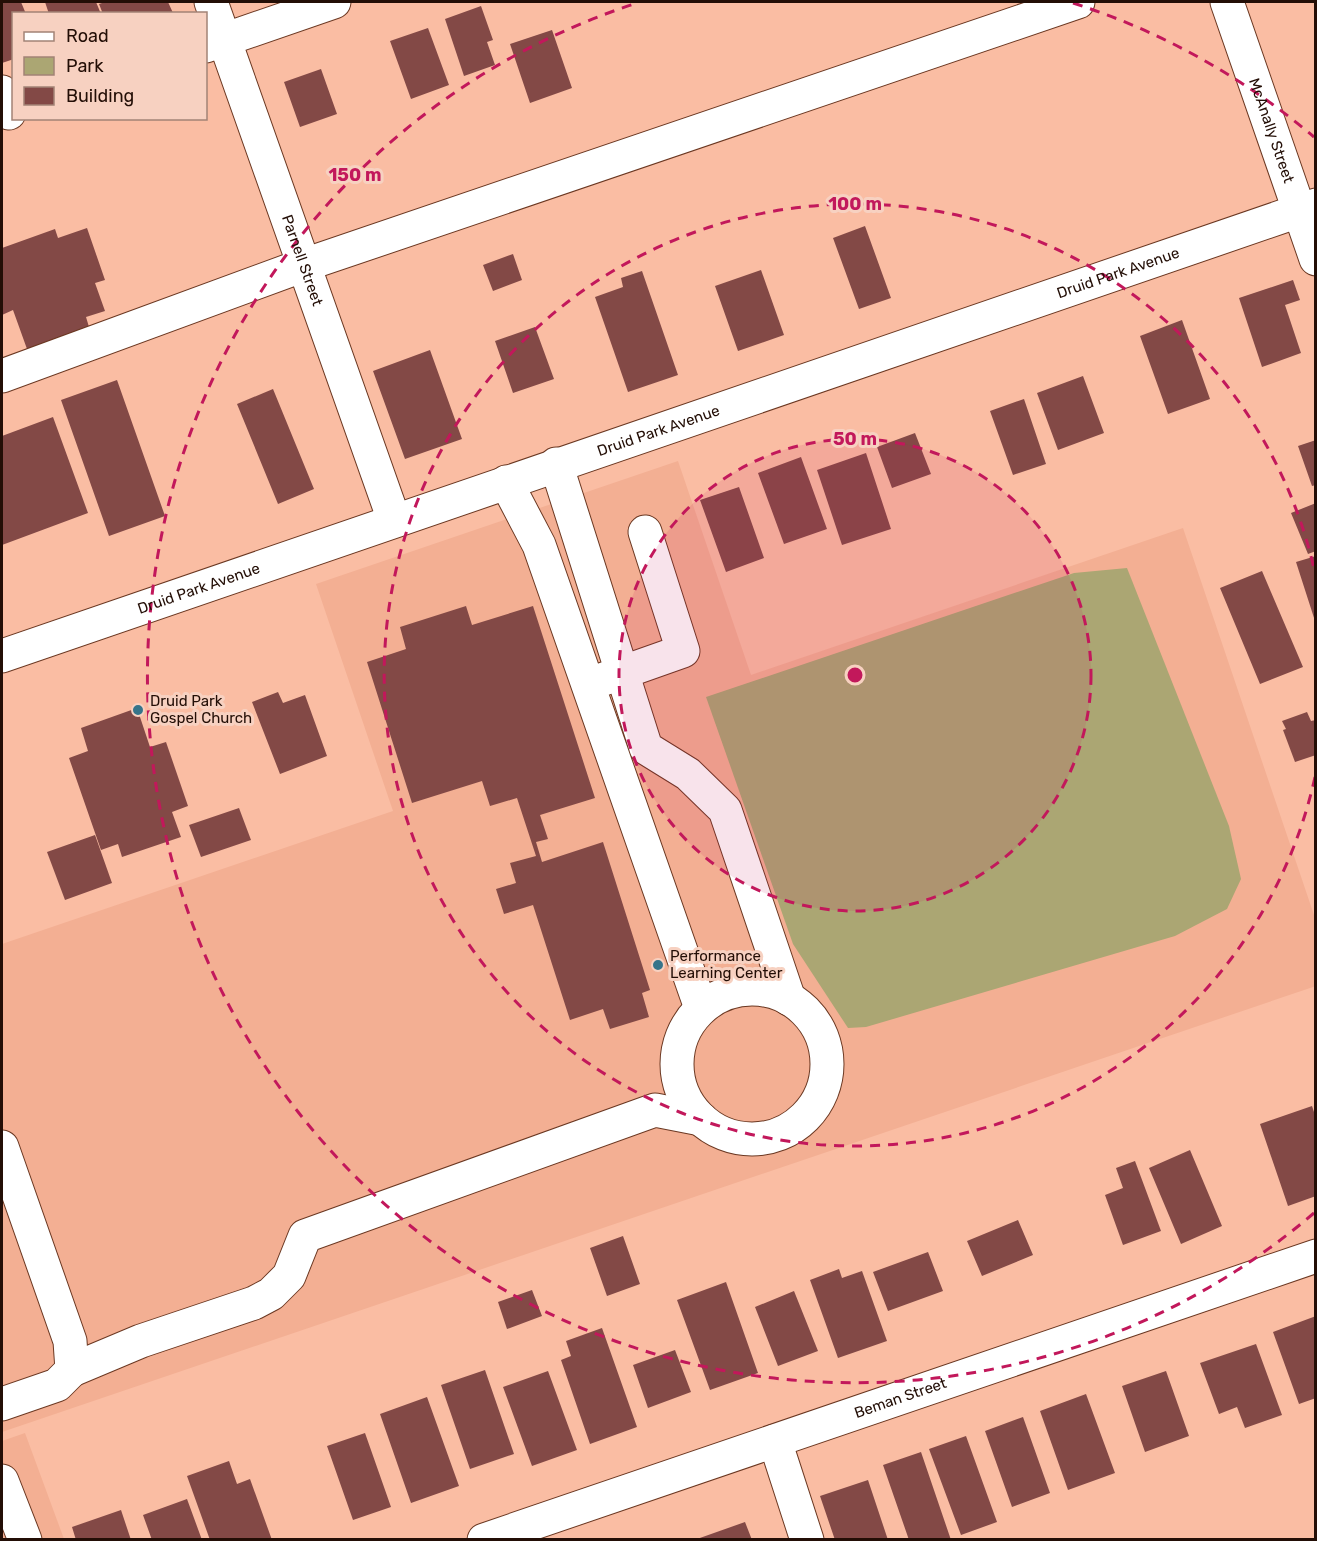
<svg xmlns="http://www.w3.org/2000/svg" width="1317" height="1541" font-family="Rubik,sans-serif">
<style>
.built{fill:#f3af93}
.green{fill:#aba673}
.building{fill:#834946}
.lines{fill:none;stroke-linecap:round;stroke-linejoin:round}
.minor-casing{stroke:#6b3822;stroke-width:35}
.minor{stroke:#fff;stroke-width:33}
.ring{fill:none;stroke:#c2185b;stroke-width:3;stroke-dasharray:10 8}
.poi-dot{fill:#36748a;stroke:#f7d1c1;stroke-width:2}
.labels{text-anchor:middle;stroke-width:6;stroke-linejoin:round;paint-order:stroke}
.street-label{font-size:15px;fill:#230e06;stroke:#f7d1c1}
.poi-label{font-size:15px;fill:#230e06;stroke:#f7d1c1;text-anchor:start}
.centre{fill:#c2185b;stroke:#f7d1c1;stroke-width:3}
.ring-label{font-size:18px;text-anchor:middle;font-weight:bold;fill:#c2185b;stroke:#f7d1c1;stroke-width:6;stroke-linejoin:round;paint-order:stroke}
</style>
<rect width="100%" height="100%" fill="#fabda3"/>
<path class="built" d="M678 461 751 675 1183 528 1315 918 1316 986 2 1432V944L393 811 316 584Z
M25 1433 64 1539H2V1441Z"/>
<path class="green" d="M1127 568 1229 826 1241 879 1227 909 1175 936 866 1027 848 1028 793 944 706 697 1074 573Z"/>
<path class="building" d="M2 2H21L26 14H14V59L2 63Z
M45 2H96L101 14H49Z
M105 2H168L173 13 103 14 99 4Z
M481 6 493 40 487 42 495 65 464 76 445 19Z
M428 28 449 85 411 99 390 41Z
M552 30 572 88 530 103 510 44Z
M321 69 337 114 300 127 284 82Z
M865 226 891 298 859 309 833 238Z
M87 228 105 280 95 283 105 311 86 317 89 327 27 349 13 310 2 315V248L55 229 58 238Z
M513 254 522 280 493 291 483 265Z
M761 270 784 335 738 351 715 286Z
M642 271 678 375 628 392 595 297 623 287 621 278Z
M1293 280 1300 300 1285 305 1301 353 1262 367 1239 298Z
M1182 320 1210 399 1168 414 1140 336Z
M535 327 554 379 513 393 495 341Z
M430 350 462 439 405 459 373 371Z
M1083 376 1104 433 1058 450 1037 393Z
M117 380 165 516 109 536 61 400Z
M273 389 314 489 278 504 237 404Z
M1024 399 1046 464 1013 475 990 411Z
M53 417 88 513 2 545V436Z
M915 433 931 474 892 488 877 447Z
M1316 440V485L1312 486 1298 446Z
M866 453 891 529 842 545 817 470Z
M801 457 827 529 784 544 758 473Z
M739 487 764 558 726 572 700 500Z
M1316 503V551L1308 554 1291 513Z
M1316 556V621H1315L1296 562Z
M1262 571 1303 667 1260 684 1220 588Z
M466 606 472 625 533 606 595 798 540 815 548 839 536 842 542 862 603 842 650 990 642 993 649 1017 610 1029 603 1009 570 1020 533 905 504 914 496 889 516 883 510 863 536 856 517 798 490 806 482 781 412 803 367 662 406 649 400 627Z
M278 692 283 703 305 695 327 756 280 774 252 702Z
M137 708 150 747 166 742 188 806 172 812 181 837 122 857 118 844 101 850 69 758 88 751 81 728Z
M1307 712 1311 721 1316 720V755L1295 762 1283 730 1286 729 1282 721Z
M239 808 251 840 201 857 189 825Z
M95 835 112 883 65 900 47 852Z
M1312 1106 1316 1118V1196L1288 1206 1260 1124Z
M1190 1150 1222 1226 1181 1244 1149 1168Z
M1135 1161 1161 1231 1123 1245 1105 1195 1123 1188 1116 1168Z
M1018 1220 1033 1255 982 1276 967 1241Z
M623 1236 640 1284 607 1296 590 1248Z
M928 1252 943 1291 888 1311 873 1272Z
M839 1269 842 1278 862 1271 887 1341 838 1358 810 1280Z
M726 1282 758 1373 710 1390 677 1300Z
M532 1290 542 1316 507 1329 498 1302Z
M794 1291 818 1351 778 1366 755 1307Z
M1316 1316V1398L1299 1404 1273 1332Z
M602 1328 637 1427 590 1444 561 1360 571 1356 566 1341Z
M1256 1344 1282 1415 1245 1428 1237 1407 1219 1414 1200 1363Z
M675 1350 691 1392 648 1408 633 1365Z
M485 1370 514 1454 470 1469 441 1385Z
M548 1371 577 1450 532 1466 503 1387Z
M1166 1371 1189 1436 1145 1452 1122 1386Z
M1086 1394 1115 1473 1068 1490 1040 1411Z
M427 1397 459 1486 411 1503 380 1414Z
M1023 1417 1050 1493 1012 1507 985 1431Z
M365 1433 391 1507 353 1520 327 1446Z
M966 1436 997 1522 961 1535 929 1449Z
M921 1452 951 1540H909L883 1465Z
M229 1461 237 1484 250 1479 272 1540H210L187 1476Z
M868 1480 888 1540H835L820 1496Z
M187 1499 202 1540H152L143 1515Z
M121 1510 131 1540H76L72 1527Z
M745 1522 752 1540H697V1539Z"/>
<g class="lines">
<g class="minor-casing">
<g id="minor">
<path id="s1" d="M211 2 394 520"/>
<path id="s2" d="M1227 2 1316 259"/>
<path d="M206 46 334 2"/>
<path d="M2 92 9 113"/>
<path d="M2 376 304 265 1078 2"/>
<path d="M556 464 646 748 688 774 725 810 789 999"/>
<path d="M506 482 539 545 701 1008"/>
<path id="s3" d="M2 656 1316 205"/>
<path d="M601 680 683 651 645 532"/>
<circle cx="752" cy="1064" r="75"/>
<path d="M2 1147 70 1341 72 1370 57 1385 2 1404"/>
<path d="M72 1370 141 1341 254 1303 271 1294 289 1276 305 1236 655 1110 701 1119"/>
<path d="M775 1441 807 1540"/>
<path d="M2 1481 25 1540"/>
<path id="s4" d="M484 1540 1316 1256"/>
</g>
</g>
<use href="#minor" class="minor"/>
</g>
<circle cx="855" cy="675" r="236" fill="#c2185b" fill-opacity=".12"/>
<g class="ring">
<circle cx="855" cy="675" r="236"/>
<path d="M1315 777A471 471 0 1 1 1315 573"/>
<path d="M1314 1213A707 707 0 1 1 637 3M1073 3A707 707 0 0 1 1314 137"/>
</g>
<g class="poi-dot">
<circle cx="138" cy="710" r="6"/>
<circle cx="658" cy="965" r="6"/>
</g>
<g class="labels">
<g class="street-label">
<text dy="5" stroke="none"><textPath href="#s2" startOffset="136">McAnally Street</textPath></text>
<text dy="5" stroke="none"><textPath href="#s1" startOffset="274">Parnell Street</textPath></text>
<text dy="5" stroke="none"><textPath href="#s3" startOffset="1180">Druid Park Avenue</textPath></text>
<text dy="5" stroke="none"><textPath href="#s3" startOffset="694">Druid Park Avenue</textPath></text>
<text dy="5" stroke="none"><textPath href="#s3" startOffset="208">Druid Park Avenue</textPath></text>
<text dy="5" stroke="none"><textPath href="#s4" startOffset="440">Beman Street</textPath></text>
</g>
<g class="poi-label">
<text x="150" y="706">Druid Park<tspan x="150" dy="17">Gospel Church</tspan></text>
<text x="670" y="961">Performance<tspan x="670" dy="17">Learning Center</tspan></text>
</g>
</g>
<circle cx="855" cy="675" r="9" class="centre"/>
<g class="ring-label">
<text x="355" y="181">150 m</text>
<text x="855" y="210">100 m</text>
<text x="855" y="445">50 m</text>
</g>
<rect width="1317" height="1541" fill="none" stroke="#230e06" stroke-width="6"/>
<rect x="12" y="12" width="195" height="108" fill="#f7d1c1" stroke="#a28376" stroke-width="1.5"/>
<rect x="24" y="32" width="30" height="9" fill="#ffffff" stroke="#a28376" stroke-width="1.5"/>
<text x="66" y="42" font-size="18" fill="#230e06">Road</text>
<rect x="24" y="57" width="30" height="18" fill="#aba673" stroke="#a28376" stroke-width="1.5"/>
<text x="66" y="72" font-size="18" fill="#230e06">Park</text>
<rect x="24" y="87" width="30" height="18" fill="#834946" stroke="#a28376" stroke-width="1.5"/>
<text x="66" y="102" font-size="18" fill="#230e06">Building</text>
</svg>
